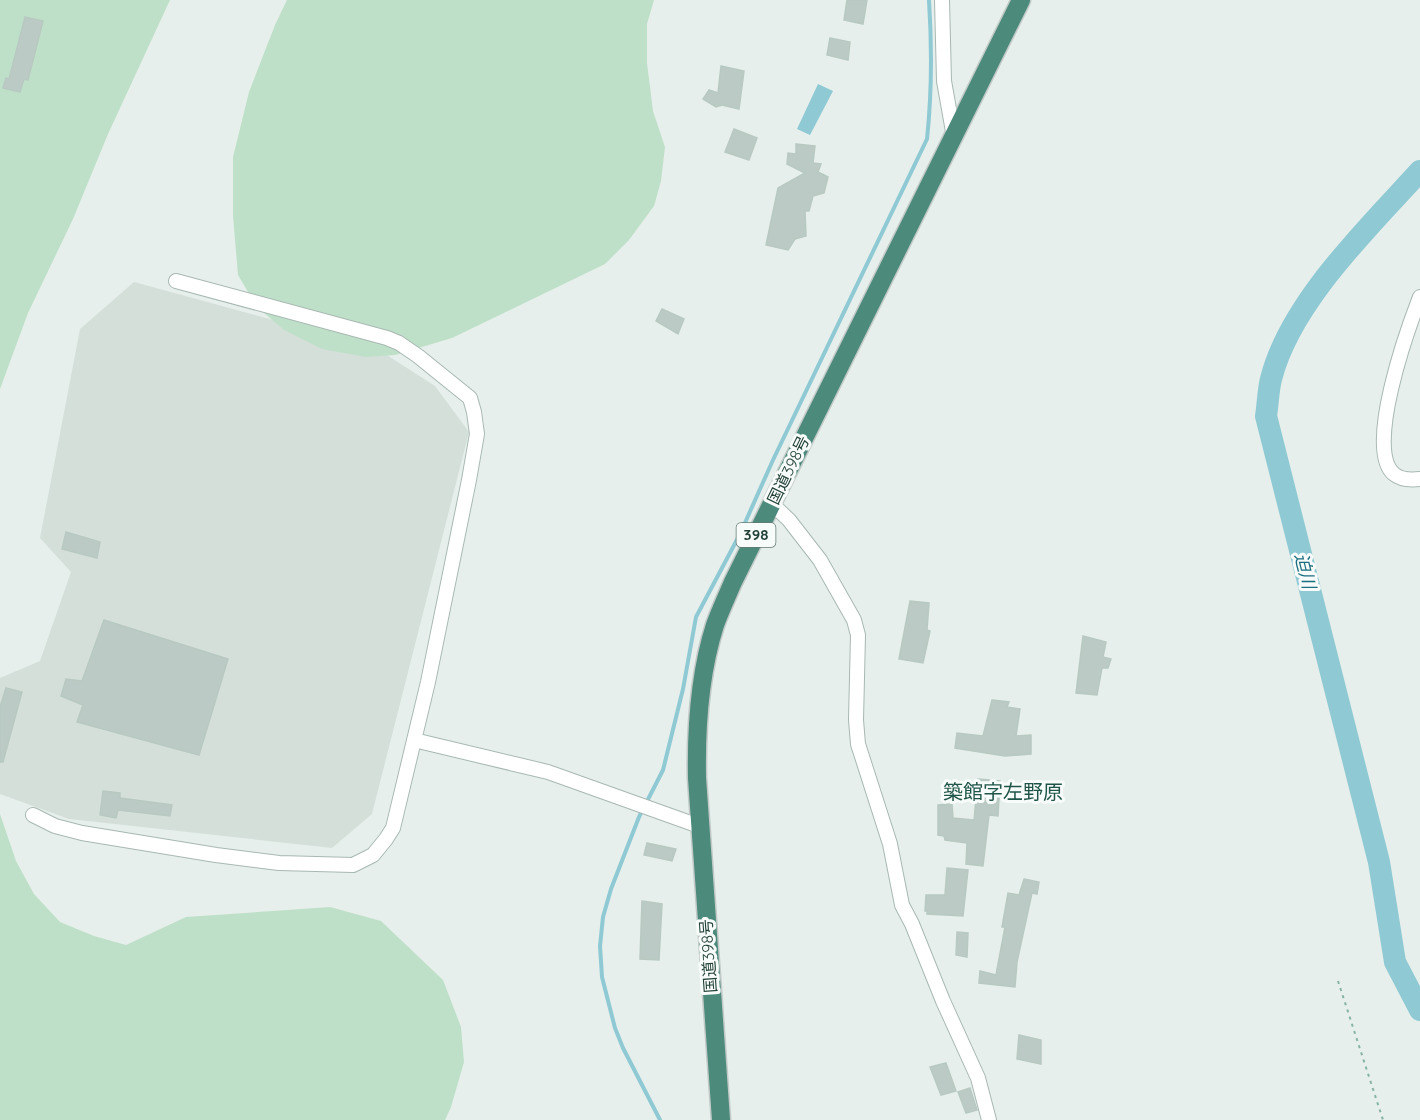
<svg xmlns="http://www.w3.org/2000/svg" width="1420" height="1120" font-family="Quicksand,'Noto Sans JP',sans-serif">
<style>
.built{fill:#d4dfda}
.green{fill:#bfe0c8}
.water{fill:#8ec9d4}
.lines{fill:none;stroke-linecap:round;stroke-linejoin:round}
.stream{stroke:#8ec9d4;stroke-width:4}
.river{stroke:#8ec9d4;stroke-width:22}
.building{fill:#bbcac4;stroke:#b8c9c2;stroke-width:1.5}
.minor-casing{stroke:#a8b8b2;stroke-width:16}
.trunk-casing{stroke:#c2cac8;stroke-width:21}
.path{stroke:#86b3a5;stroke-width:2;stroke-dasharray:3 4.5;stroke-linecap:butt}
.minor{stroke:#fff;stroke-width:14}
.trunk{stroke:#4c8a7c;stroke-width:18}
.labels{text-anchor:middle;stroke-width:6;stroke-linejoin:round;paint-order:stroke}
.shield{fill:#f7fbf9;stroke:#637a73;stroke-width:1.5}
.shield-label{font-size:15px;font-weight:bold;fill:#24423a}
.street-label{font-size:16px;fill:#24423a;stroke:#f7fbf9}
.water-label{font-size:18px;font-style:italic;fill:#1c6f80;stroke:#f7fbf9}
.quarter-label{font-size:20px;fill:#1f5548;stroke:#f7fbf9}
</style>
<rect width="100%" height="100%" fill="#e6efeb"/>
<path class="built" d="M134 282 376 348 435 386 469 432 372 814 332 848 69 819 0 794V678L40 661 71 572 40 538 80 329Z"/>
<path class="green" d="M0 0H170L108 134 73 219 28 313 0 389Z
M287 0H654L647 24V63L653 111 665 147 661 181 654 206 629 240 605 264 452 338 395 355 366 357 322 349 284 330 257 307 238 275 233 216V157L249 92 275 25Z
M0 814 16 861 34 894 60 922 94 936 126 945 186 917 330 907 381 921 443 980 461 1027 464 1062 451 1107 445 1120H0Z"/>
<path class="water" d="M818 84 833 91 810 135 797 129Z"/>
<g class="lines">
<path class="stream" d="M660 1120 623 1048 615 1028 602 977 600 946 603 917 611 889 639 817 663 770 683 689 696 617 740 534 773 460 927 139C932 92 932 47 929 0"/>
<path class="river" d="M1420 171C1368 228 1290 303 1271 379 1268 391 1268 404 1266 416L1379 862 1395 962 1420 1010"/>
</g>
<path class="building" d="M847 0H867L863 24 844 20Z
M25 17 43 21 28 80 24 79 20 92 3 88 6 78 9 79Z
M830 38 850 42 848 60 827 55Z
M721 66 744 71 739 109 722 105 716 107 703 99 709 90 718 93Z
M734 129 757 138 749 160 725 152Z
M796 144 815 146 813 163 821 164 818 172 828 177 824 193 813 196 809 211H805L806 236 795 239 788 250 766 245 778 188 805 173 787 164 788 153 796 154Z
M662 309 684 319 678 334 656 321Z
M66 532 100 542 97 558 62 549Z
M910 601 929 603 927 630 930 631 923 663 899 659Z
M104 620 228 659 199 755 77 722 83 705 61 696 66 679 82 681Z
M1083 636 1106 642 1103 657 1111 659 1108 668H1102L1097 695 1076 693Z
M6 688 22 692 3 762H0V707Z
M992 700 1009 702 1007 707 1020 709 1016 736 1031 735V754L1005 756 955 748 957 733 983 736Z
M978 779 1000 781 998 816 989 815 983 866 966 864 967 843 945 840 944 836 938 835V805L952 804 953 818 974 820Z
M103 791 120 793V798L172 805 170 816 118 810 116 818 100 815Z
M647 843 676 849 672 861 644 855Z
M947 868 968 870 963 916 927 914V911H925L926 895H945Z
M1024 879 1039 882 1037 894 1032 893 1017 962 1015 987 979 983 980 971 996 975 1005 927H1002L1008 893 1019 895Z
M642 901 662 904 659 960 640 959Z
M957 932 968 933 967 957 956 955Z
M1019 1035 1041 1040V1064L1017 1059Z
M946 1063 956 1091 941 1095 930 1067Z
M970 1088 977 1110 966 1113 958 1092Z"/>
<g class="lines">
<g class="minor-casing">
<path id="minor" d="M942 0 944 81 954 137
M1420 297C1408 328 1364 450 1394 474 1401 480 1411 480 1420 479
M772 504 789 520 820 560 854 620 858 635 856 720 858 744 890 844 902 905 912 924 943 1001 978 1078 989 1120
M414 740 548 772 699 826
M33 815 55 826 82 833 216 855 279 863 353 865 373 855 386 839 393 828 428 682 469 480 477 434 474 412 470 398 418 356 399 343 387 338 176 281"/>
</g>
<g class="trunk-casing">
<path id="trunk" d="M721 1120 697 778C696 727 699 675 715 625 720 611 727 596 733 582L1021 0"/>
</g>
<path class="path" d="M1338 981 1383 1120"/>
<use href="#minor" class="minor"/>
<use href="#trunk" class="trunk"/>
</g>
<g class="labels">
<rect class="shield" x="736.5" y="523" width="39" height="24" rx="4.5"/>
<g class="shield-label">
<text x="756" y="540">398</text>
</g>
<g class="street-label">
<text transform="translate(788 470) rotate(-64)" y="6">国道398号</text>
<text transform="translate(708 956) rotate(-94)" y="6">国道398号</text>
</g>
<g class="water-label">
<text transform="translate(1305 571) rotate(76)" y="6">迫川</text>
</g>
<g class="quarter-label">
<text x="1003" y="799">築館字左野原</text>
</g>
</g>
</svg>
